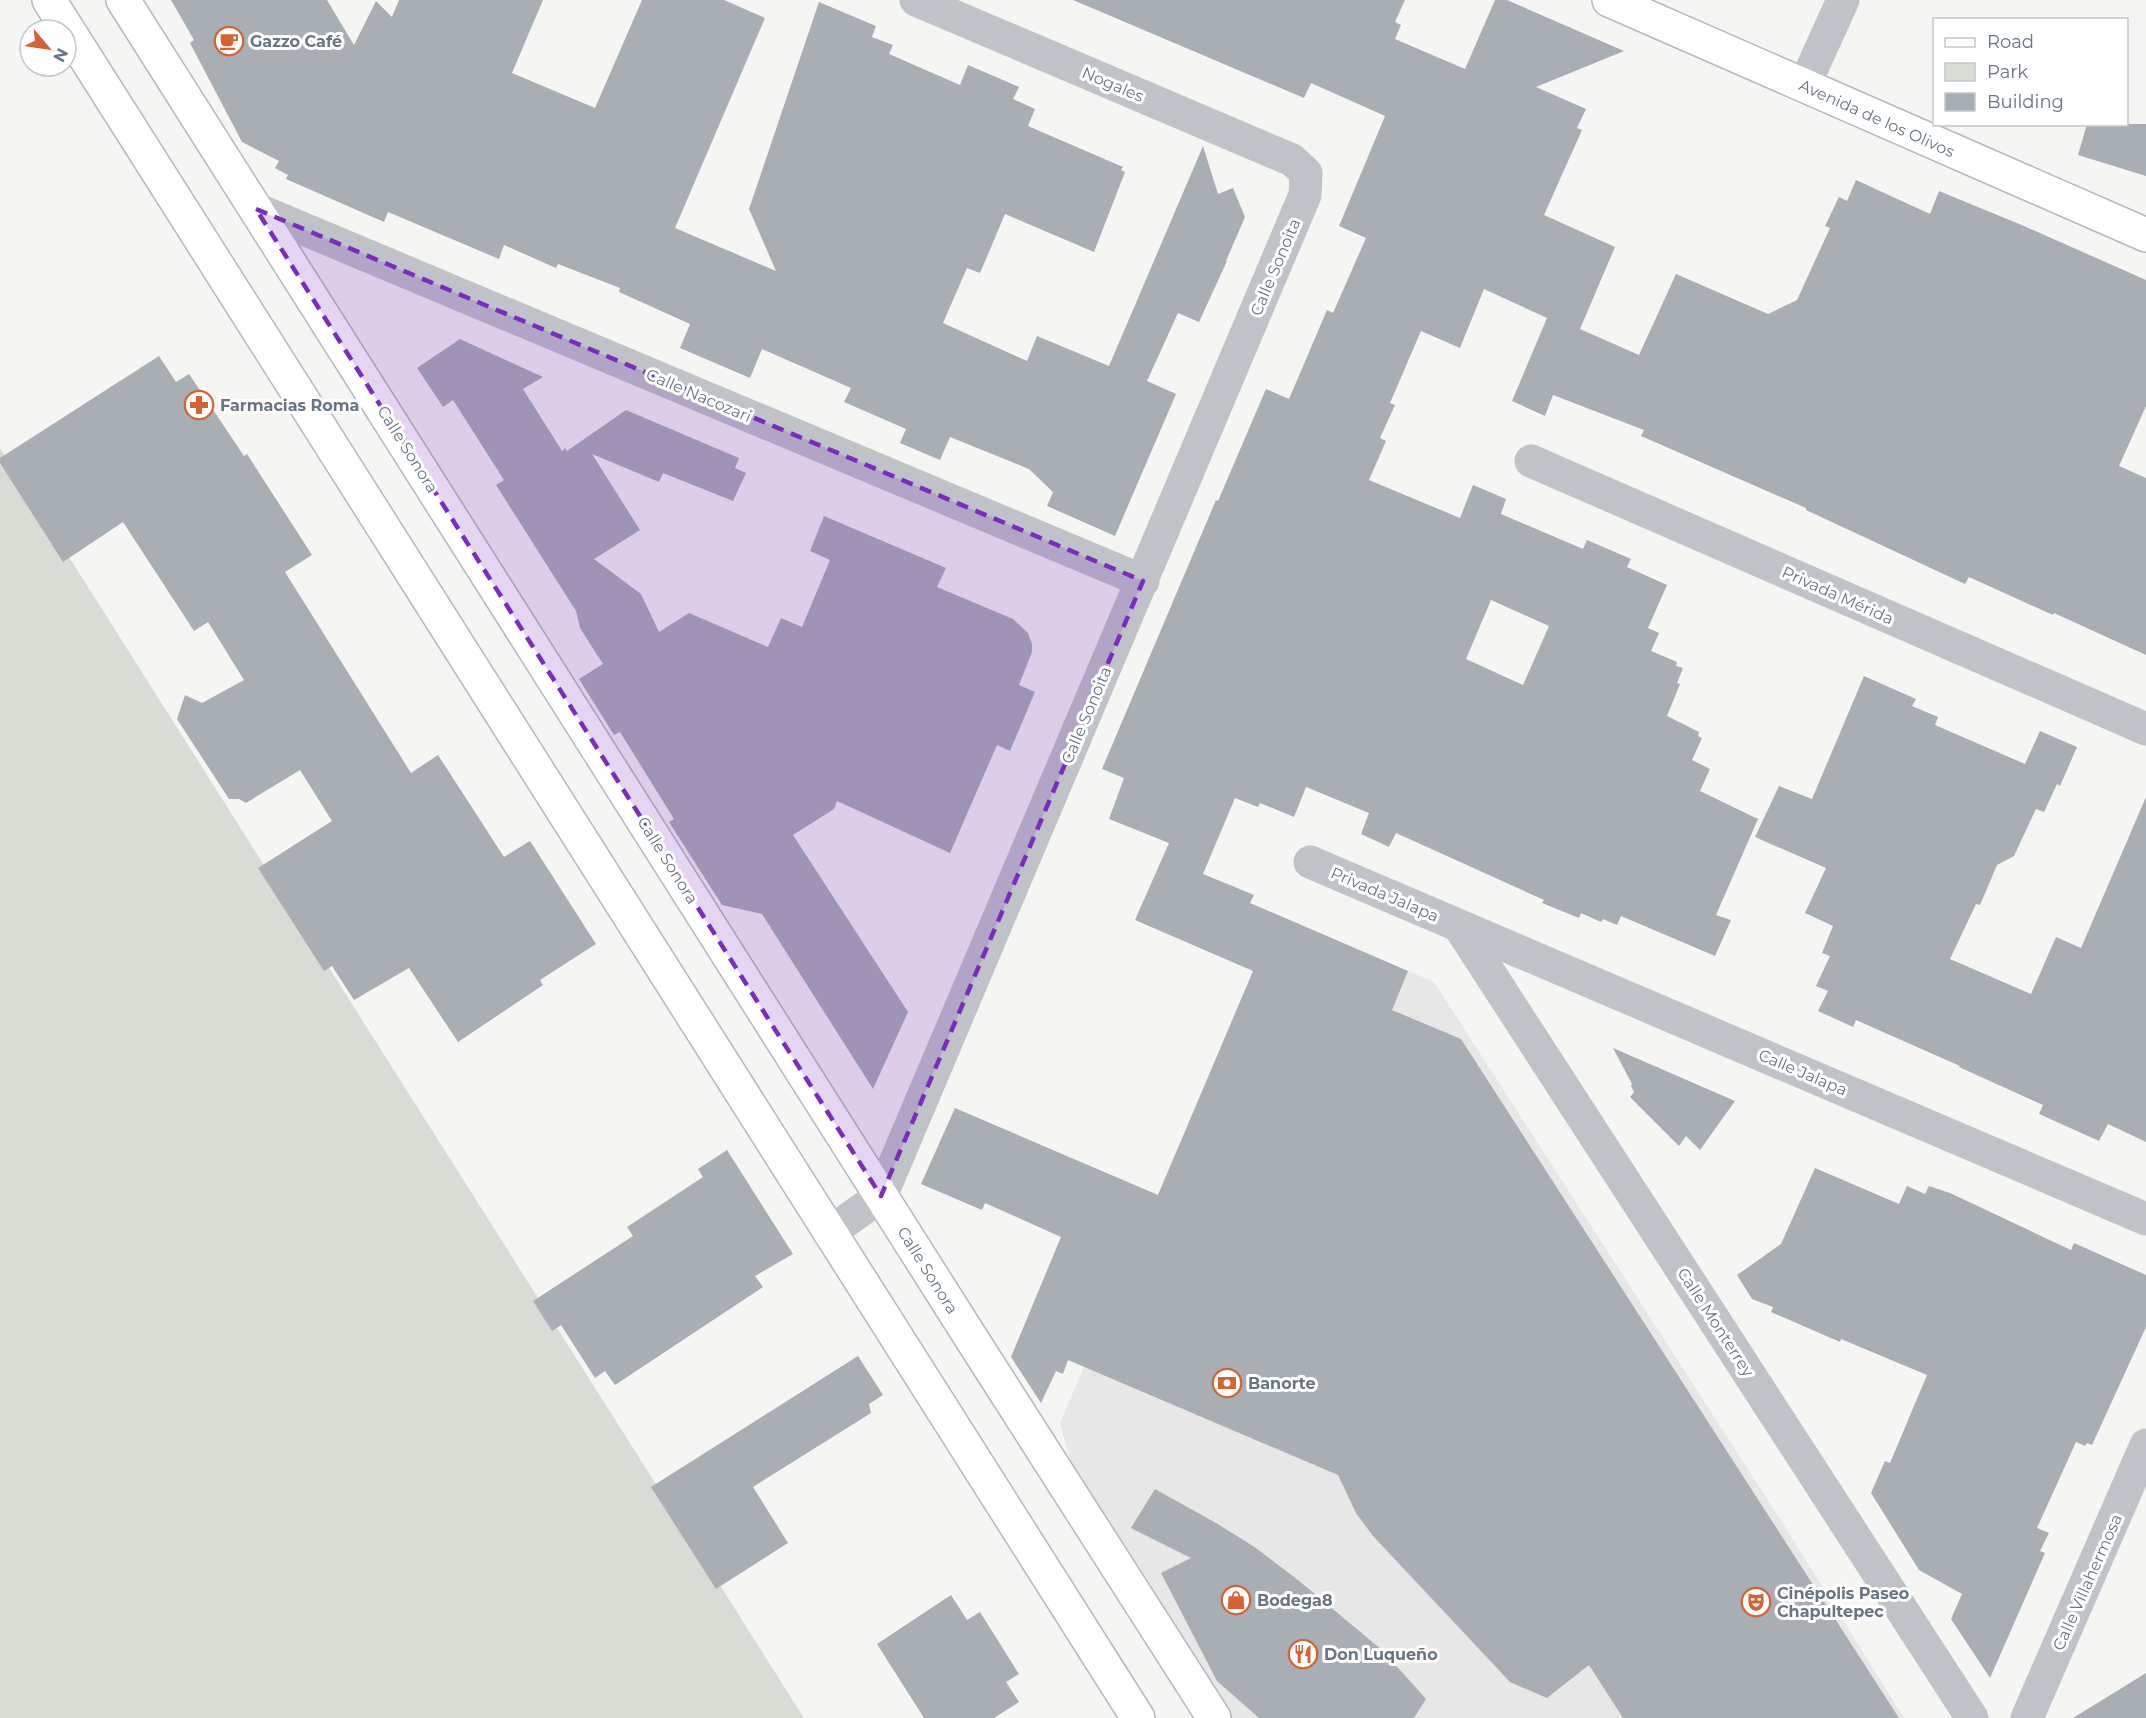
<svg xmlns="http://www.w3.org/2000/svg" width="2146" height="1718" font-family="Montserrat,sans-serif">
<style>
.built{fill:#e6e7e6}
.green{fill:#d7dcd4}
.building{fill:#a8aeb4;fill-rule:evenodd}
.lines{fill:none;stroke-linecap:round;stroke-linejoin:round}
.secondary-casing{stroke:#b4b8bc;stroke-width:36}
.street{stroke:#bfc2c6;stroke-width:33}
.secondary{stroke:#fff;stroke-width:33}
.marked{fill:#7b2cbf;fill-opacity:0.2;stroke:#7b2cbf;stroke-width:4.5;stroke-dasharray:12 8;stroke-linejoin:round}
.labels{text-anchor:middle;stroke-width:6;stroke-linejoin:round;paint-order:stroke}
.poi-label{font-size:16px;font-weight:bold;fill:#677481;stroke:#fff;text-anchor:start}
.street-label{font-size:16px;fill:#677481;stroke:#fff}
</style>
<rect width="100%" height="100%" fill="#f5f6f3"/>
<path class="built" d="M1278 915 1434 982 1789 1533 1904 1718H1233L1220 1704 1073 1469 1060 1423Z"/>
<path class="green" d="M0 448 804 1718H0Z"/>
<path class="building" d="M171 0H327L354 45 376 1 392 17 399 0H543L512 73 595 108 642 0H724L765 18 675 228 776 271 749 209 819 2 876 26 872 37 893 45 889 54 960 85 968 65 1019 87 1013 99 1035 109 1028 126 1123 167 1121 170 1125 172 1094 252 1005 214 980 273 967 268 943 323 1027 361 1037 336 1109 366 1203 146 1218 194 1233 188 1245 217 1226 261H1227L1199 322 1178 313 1147 381 1176 394 1115 536 1047 506 1053 492 1029 469 950 437 940 460 900 443 906 429 844 402 851 388 762 349 750 378 680 348 690 324 619 292 620 288 558 264 556 268 504 245 499 259 388 212 384 222 286 179 288 175 275 168 279 161 242 142 190 43 194 40Z
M1073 0H1405L1395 22 1401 25 1395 39 1465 69 1495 0H1507L1624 51 1536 87 1586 109 1577 128 1582 130 1544 215 1615 247 1580 329 1639 355 1676 274 1768 314 1797 300 1830 228 1825 226 1839 197 1847 201 1856 180 1930 214 1939 191 2024 226 2146 280V406L2119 466 2146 478V655L2054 613 2053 615 1969 577 1965 584 1806 510V508L1641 436 1644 430 1553 395 1545 416 1512 401 1547 318 1484 289 1460 348 1421 331 1390 403 1395 405 1380 438 1386 441 1369 480 1460 518 1473 485 1506 499 1501 514 1583 549 1587 540 1631 559 1627 567 1667 585 1648 628 1659 633 1651 651 1677 662 1676 666 1683 668 1677 683 1680 684 1667 716 1699 732 1698 736 1702 738 1692 760 1710 769 1700 791 1758 819 1716 915 1731 920 1715 956 1621 916 1617 925 1603 919 1601 922 1581 913 1579 918 1542 903 1544 900 1396 833 1389 847 1361 834 1369 813 1306 787 1294 817 1260 803 1258 807 1235 798 1203 874 1254 895 1250 903 1408 971 1392 1010 1461 1039 1899 1718H1623L1589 1665 1547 1698 1510 1682 1373 1536 1356 1513 1338 1475 1068 1360 1063 1374 1056 1371 1041 1403 1011 1357 1061 1237 985 1203 982 1210 921 1184 955 1108 1158 1195 1253 971 1135 920 1169 843 1109 819 1124 778 1102 769 1216 500 1218 501 1266 389 1289 399 1327 310 1333 313 1366 238 1339 226 1385 116 1311 83 1304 98ZM1491 600 1549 626 1523 685 1466 659Z
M2087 124H2146V176L2078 155Z
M460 339 543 377 523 389 562 451 565 448 567 451 626 410 739 458 735 468 746 473 733 501 663 473 659 482 592 454 640 530 594 559 641 594 659 632 689 613 768 647 781 618 802 627 830 560 810 551 824 516 946 568 937 587 1013 619 1028 633 1032 644V652L1019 685 1035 692 1010 751 997 745 950 853 837 801 834 809 793 835 908 1012 873 1089 762 914 722 905 669 822 674 819 620 732 614 735 579 679 603 664 580 628 576 611 496 485 504 480 453 400 443 407 417 368Z
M159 356 176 382 189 374 244 456 247 454 312 555 285 572 411 773 438 755 504 857 530 841 596 944 540 980 543 985 458 1042 409 968 354 1000 332 966 324 971 258 868 332 821 300 770 246 803 239 799H229L177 719 185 695 202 703 244 680 208 622 194 631 123 522 63 562 0 463V458Z
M1864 676 1916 699 1912 706 1938 717 1935 725 2025 764 2040 731 2077 747 2060 786 2057 784 2044 812 2036 809 2014 856 1997 865 1980 905 1976 904 1950 959 2031 994 2056 937 2081 948 2146 797V1142L2108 1124 2099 1141 2039 1114 2043 1105 1959 1067 1960 1066 1856 1020 1853 1027 1818 1011 1828 991 1816 986 1830 956 1822 953 1833 926 1805 913 1826 868 1755 837 1779 786 1812 799Z
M1613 1048 1735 1101 1700 1150 1686 1136 1679 1146 1630 1097 1634 1092 1631 1086 1632 1084Z
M727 1150 793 1254 755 1276 763 1287 615 1385 605 1371 595 1378 561 1325 552 1331 533 1301 633 1236 627 1227 703 1177 698 1169Z
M1815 1168 1899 1204 1907 1186 1925 1194 1929 1186 1950 1193 2071 1250 2074 1243 2146 1275V1327L2092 1445 2087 1443 2085 1446 2076 1442 2037 1528 2049 1533 2040 1551 2045 1553 1990 1678 1951 1619 1962 1594 1919 1570 1871 1493 1885 1461 1890 1463 1927 1375 1841 1339 1840 1342 1771 1312 1773 1307 1752 1299 1737 1275 1781 1244Z
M858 1356 883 1395 869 1404 871 1413 753 1487 788 1543 716 1589 651 1487Z
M1155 1489 1216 1523 1256 1548 1298 1580 1382 1650 1426 1699 1414 1718H1259L1217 1681 1161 1573 1191 1558 1131 1528Z
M951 1595 967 1620 980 1612 1019 1674 1006 1682 1019 1702 994 1718H924L877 1644Z
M2146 1673V1718H2073Z"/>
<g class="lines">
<g class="secondary-casing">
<path id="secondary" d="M49 0 1138 1718
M123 0 973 1341 1214 1718
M1609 0 2146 235"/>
</g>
<path class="street" d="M1804 86 1843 0
M256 209 1143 581
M1531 461 2146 729
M1310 862 2146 1219
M1459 926 1972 1718
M829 1233 881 1196 1305 195 1306 173 1292 160 916 0
M2027 1718 2146 1445"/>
<use href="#secondary" class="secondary"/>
</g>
<path class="marked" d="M256 209 1143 581 881 1196 781 1039Z"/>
<defs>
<g id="cafe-ring" transform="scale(1.5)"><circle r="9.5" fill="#fff" stroke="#d56234" stroke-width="1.5"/><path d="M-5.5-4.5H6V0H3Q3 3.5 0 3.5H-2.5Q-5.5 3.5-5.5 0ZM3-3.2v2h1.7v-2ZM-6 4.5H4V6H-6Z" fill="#d56234"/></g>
<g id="pharmacy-ring" transform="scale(1.5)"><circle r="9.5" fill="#fff" stroke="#d56234" stroke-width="1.5"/><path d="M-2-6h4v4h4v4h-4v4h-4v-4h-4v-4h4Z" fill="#d56234"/></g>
<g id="bank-ring" transform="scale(1.5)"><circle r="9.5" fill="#fff" stroke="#d56234" stroke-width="1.5"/><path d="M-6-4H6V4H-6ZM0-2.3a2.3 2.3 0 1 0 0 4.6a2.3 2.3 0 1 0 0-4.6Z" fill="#d56234"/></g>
<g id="shop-ring" transform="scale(1.5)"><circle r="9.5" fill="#fff" stroke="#d56234" stroke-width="1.5"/><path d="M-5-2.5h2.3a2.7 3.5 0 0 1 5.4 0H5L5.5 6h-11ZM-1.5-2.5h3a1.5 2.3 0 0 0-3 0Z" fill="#d56234"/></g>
<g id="theatre-ring" transform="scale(1.5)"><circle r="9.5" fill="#fff" stroke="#d56234" stroke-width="1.5"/><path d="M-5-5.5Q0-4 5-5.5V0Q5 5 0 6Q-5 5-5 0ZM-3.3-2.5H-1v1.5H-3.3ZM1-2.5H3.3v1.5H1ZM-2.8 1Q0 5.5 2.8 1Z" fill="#d56234"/></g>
<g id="restaurant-ring" transform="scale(1.5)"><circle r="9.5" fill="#fff" stroke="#d56234" stroke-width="1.5"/><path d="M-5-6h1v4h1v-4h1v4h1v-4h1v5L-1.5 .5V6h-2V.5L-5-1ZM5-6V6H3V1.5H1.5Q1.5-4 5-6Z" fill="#d56234"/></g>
</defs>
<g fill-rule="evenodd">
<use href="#cafe-ring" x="229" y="41"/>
<use href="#pharmacy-ring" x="199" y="405"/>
<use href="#bank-ring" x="1227" y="1383"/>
<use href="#shop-ring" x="1236" y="1600"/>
<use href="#theatre-ring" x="1756" y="1602"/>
<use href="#restaurant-ring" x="1303" y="1654"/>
</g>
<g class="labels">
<g class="poi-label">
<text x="250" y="47">Gazzo Café</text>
<text x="220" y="411">Farmacias Roma</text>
<text x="1248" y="1389">Banorte</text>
<text x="1777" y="1599">Cinépolis Paseo<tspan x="1777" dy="18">Chapultepec</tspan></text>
<text x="1257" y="1606">Bodega8</text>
<text x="1324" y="1660">Don Luqueño</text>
</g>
<g class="street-label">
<text transform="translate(1113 84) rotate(23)" y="6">Nogales</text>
<text transform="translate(1877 118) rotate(24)" y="6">Avenida de los Olivos</text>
<text transform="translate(1275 267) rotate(-67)" y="6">Calle Sonoita</text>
<text transform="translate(699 395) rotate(23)" y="6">Calle Nacozari</text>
<text transform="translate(408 449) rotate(58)" y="6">Calle Sonora</text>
<text transform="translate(1838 595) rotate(24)" y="6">Privada Mérida</text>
<text transform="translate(1086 715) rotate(-67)" y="6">Calle Sonoita</text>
<text transform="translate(668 860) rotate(58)" y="6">Calle Sonora</text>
<text transform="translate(1385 894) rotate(23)" y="6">Privada Jalapa</text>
<text transform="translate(1803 1072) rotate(23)" y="6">Calle Jalapa</text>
<text transform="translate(928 1270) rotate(58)" y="6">Calle Sonora</text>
<text transform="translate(1716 1322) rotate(57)" y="6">Calle Monterrey</text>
<text transform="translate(2087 1582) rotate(-66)" y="6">Calle Villahermosa</text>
</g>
</g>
<rect x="1933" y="18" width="195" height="108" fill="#ffffff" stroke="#c2c7cd" stroke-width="1.5"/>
<rect x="1945" y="38" width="30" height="9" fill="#ffffff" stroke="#c2c7cd" stroke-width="1.5"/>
<text x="1987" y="48" font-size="18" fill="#677481">Road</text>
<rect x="1945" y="63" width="30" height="18" fill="#d7dcd4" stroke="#c2c7cd" stroke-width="1.5"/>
<text x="1987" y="78" font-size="18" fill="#677481">Park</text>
<rect x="1945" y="93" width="30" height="18" fill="#a8aeb4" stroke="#c2c7cd" stroke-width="1.5"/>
<text x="1987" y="108" font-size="18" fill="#677481">Building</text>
<g transform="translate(48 48) rotate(119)"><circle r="28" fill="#ffffff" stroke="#c2c7cd" stroke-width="1.5"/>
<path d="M0-4.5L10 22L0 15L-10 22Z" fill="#d56234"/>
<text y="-9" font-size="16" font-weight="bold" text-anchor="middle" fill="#677481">N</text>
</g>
</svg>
